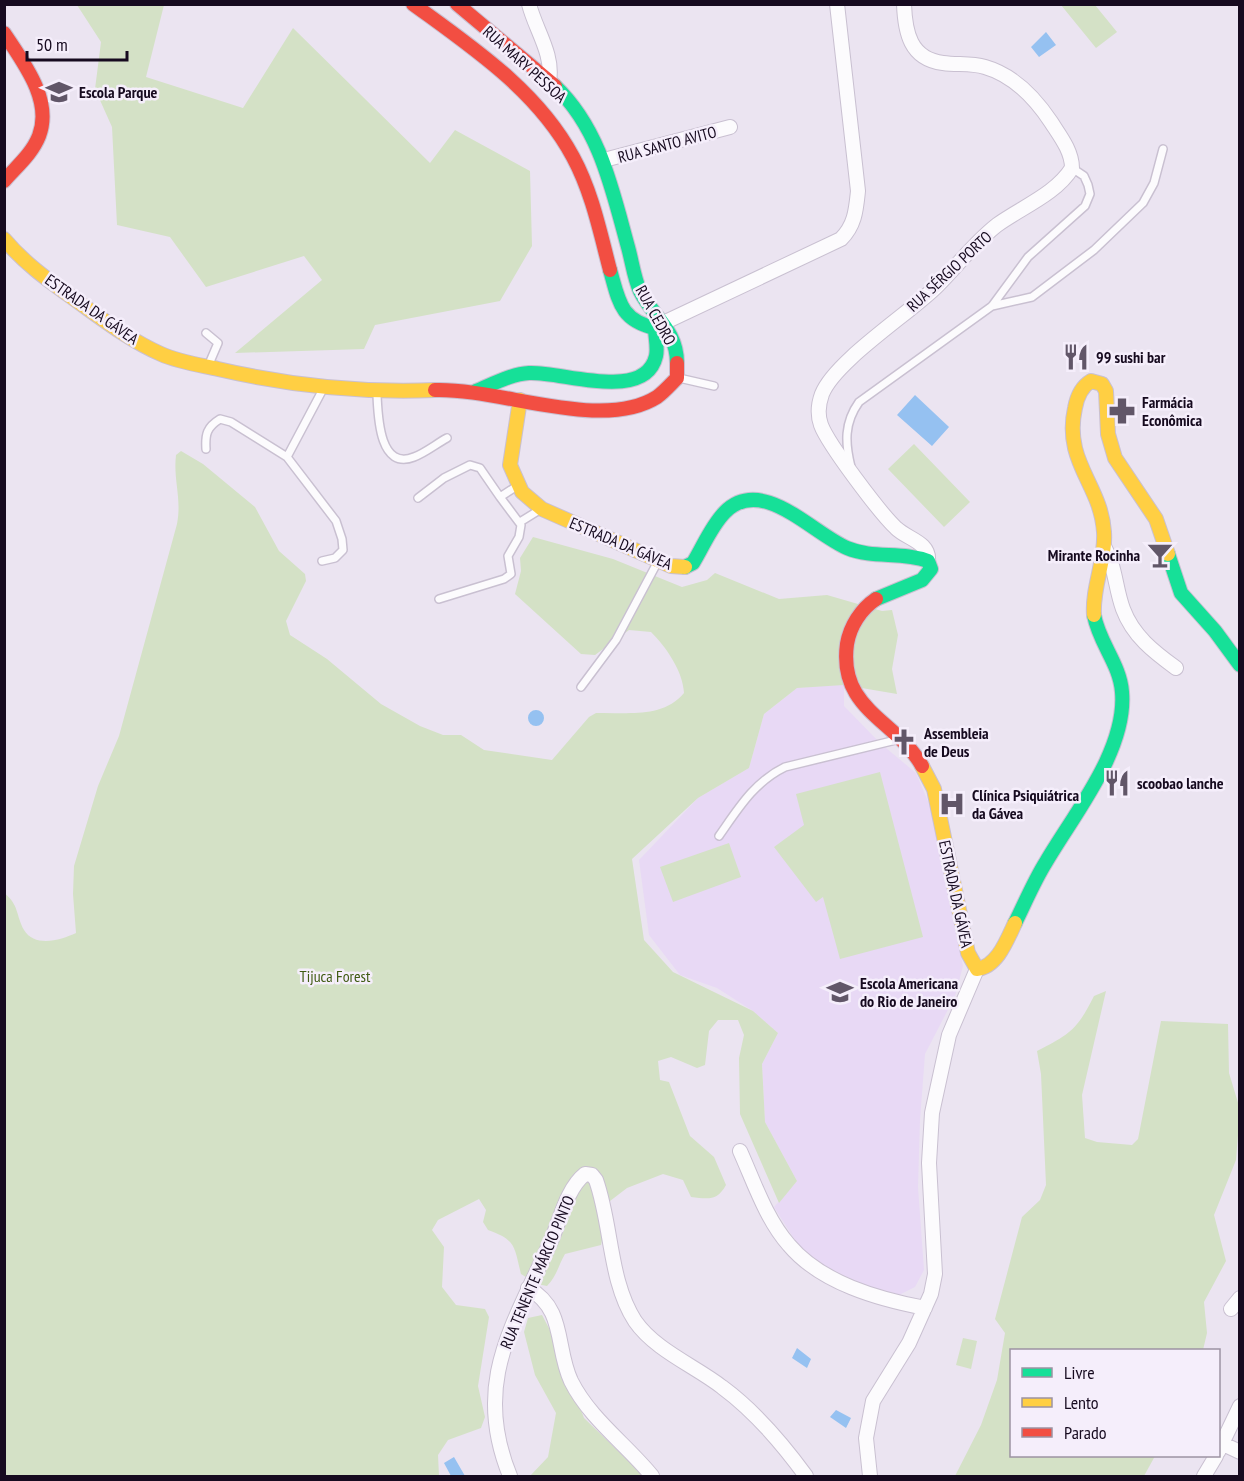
<svg xmlns="http://www.w3.org/2000/svg" width="1244" height="1481" font-family="'PT Sans Narrow',sans-serif">
<style>
.built{fill:#e8d9f5}
.green{fill:#d4e1c6}
.water{fill:#95c1f1}
.lines{fill:none;stroke-linecap:round;stroke-linejoin:round}
.lane-casing{stroke:#c9c0d1;stroke-width:10}
.street-casing{stroke:#c9c0d1;stroke-width:16}
.fast-casing{stroke:#c9c0d1;stroke-width:16}
.slow-casing{stroke:#c9c0d1;stroke-width:16}
.jam-casing{stroke:#c9c0d1;stroke-width:16}
.lane{stroke:#fcfbfd;stroke-width:7}
.street{stroke:#fcfbfd;stroke-width:14}
.fast{stroke:#16e098;stroke-width:14}
.slow{stroke:#ffcf43;stroke-width:14}
.jam{stroke:#f24e42;stroke-width:14}
.labels{text-anchor:middle;stroke-width:5;stroke-linejoin:round;paint-order:stroke}
.street-label{font-size:16px;fill:#160a1f;stroke:#f5eefb}
.poi-label{font-size:16px;font-weight:bold;fill:#160a1f;stroke:#f5eefb;text-anchor:start}
.park-label{font-size:16px;fill:#3f5b12;stroke:#f5eefb}
</style>
<rect width="100%" height="100%" fill="#ebe4f1"/>
<path class="built" d="M844 684V706L880 743 916 773 932 811 963 966 955 996 925 1054 920 1120 918 1187 924 1270 915 1287 893 1298 806 1258 774 1207 797 1181 765 1122 762 1064 778 1033 753 1011 717 988 680 975 649 935 639 860 698 798 749 768 764 714 797 688Z"/>
<path class="green" d="M77 5H164L146 77 243 108 293 28 430 163 455 130 530 171 532 246 500 301 375 325 364 349 235 353 322 280 304 256 206 287 170 237 117 225 112 127 95 89 101 42Z
M1061 5H1095L1117 32 1096 48Z
M914 444 970 502 944 527 888 469Z
M181 451 203 464 255 507 279 551 305 574 306 581 286 621 290 635 327 659 381 704 420 726 443 735H461L484 750 552 760 589 717 596 713C628 712 662 719 684 693 683 671 666 647 651 632L629 630 595 655 581 654 515 594 521 571 520 558 533 537 613 559 682 587 707 580 715 573 779 599 827 595 882 611 892 610 898 635 892 669 897 694 844 685 797 688 764 714 749 768 698 798 632 859 644 940 673 972 753 1011 778 1033 762 1064 765 1122 797 1181 779 1203 740 1114 739 1058 744 1035 738 1020H718L709 1031 705 1065 697 1068 671 1057 658 1061 660 1080 669 1082 690 1136 714 1157 726 1185C717 1201 709 1199 691 1197L683 1180 663 1174 627 1188 610 1201 601 1245 565 1254C558 1266 557 1276 547 1286L537 1284 521 1274C514 1246 516 1240 488 1230L483 1222 486 1210 479 1199 438 1220 432 1230 444 1247 442 1287 456 1305 485 1309 489 1317 478 1386 485 1417 481 1428 448 1440 438 1455 439 1476H5L4 893C19 904 16 916 24 930 35 948 61 940 76 933L73 894 74 866 98 786 119 736 177 524C182 498 173 480 176 455Z
M880 772 923 937 840 959 823 897 816 902 774 847 804 825 796 794Z
M729 843 741 877 673 902 660 867Z
M1106 991 1082 1095 1085 1138 1097 1142 1132 1145 1138 1139 1161 1021 1228 1024 1229 1073 1239 1106V1123L1236 1160 1214 1215 1226 1261 1204 1302 1207 1333 1203 1350H1012V1456H1155L1144 1476H955L981 1425 997 1380 1005 1333 995 1319 1022 1217 1040 1200 1046 1185 1041 1074 1037 1051C1070 1034 1077 1030 1094 996Z
M542 1315 551 1332 584 1418 644 1476H530L548 1457 556 1413 535 1375 524 1332 528 1318Z
M963 1338 977 1341 971 1369 956 1365Z"/>
<path class="water" d="M1046 32 1056 45 1039 57 1031 47Z
M915 395 949 427 932 446 897 415Z
M528 718a8 8 0 1 1 16 0a8 8 0 1 1-16 0Z
M797 1348 811 1359 807 1368 792 1358Z
M836 1410 851 1418 846 1428 830 1417Z
M454 1457 465 1476H451L444 1463Z"/>
<g class="lines">
<g class="lane-casing">
<path id="lane" d="M992 306 1032 297 1094 250 1143 203 1154 183 1163 149
M206 333 218 343 209 364
M679 378 714 386
M377 395C378 415 379 471 414 457 425 453 436 444 447 438
M206 449C205 434 207 427 220 419L231 422 287 457 336 521 342 539 343 550 335 558 322 561
M287 457 322 391
M851 467C845 443 844 423 859 402L992 306 1028 257 1085 206 1090 194 1088 185 1084 176 1072 168
M418 498 444 478 470 465 480 468 500 497
M520 522 541 509
M439 599 504 579 511 574 508 556 519 537 521 525 500 497 517 486
M581 687 616 640 657 563
M719 836C738 809 754 782 785 767L896 740"/>
</g>
<g class="street-casing">
<path id="street" d="M529 4C535 29 554 54 549 81
M904 4C905 32 910 59 943 63 957 65 971 63 985 67 1013 75 1035 98 1051 122 1060 136 1072 151 1072 168 1056 194 1022 207 997 225 974 243 958 265 937 286 910 313 835 361 822 394 818 405 817 414 821 425 828 444 880 513 896 528 907 539 930 542 928 561
M604 160 730 127
M659 325 841 239C855 225 856 210 858 191L837 4
M1104 546C1116 568 1115 587 1123 609 1133 636 1154 652 1176 668
M740 1151C754 1182 766 1219 789 1245 821 1283 878 1299 925 1308
M528 1288C566 1309 555 1347 571 1381 590 1419 626 1444 652 1476
M1231 1309 1240 1298
M1223 1444 1240 1452
M1218 1452 1240 1406
M510 1476C472 1383 513 1326 550 1243 560 1222 566 1189 585 1174L592 1175 596 1180C612 1225 609 1281 635 1321 655 1350 695 1366 722 1387 756 1412 782 1443 806 1476
M870 1476 866 1438 873 1401 909 1343 931 1294 935 1274 929 1163 932 1113 949 1035 977 969
M1204 1476 1216 1456"/>
</g>
<g class="fast-casing">
<path id="fast" d="M555 86C600 129 612 189 628 247 632 261 634 278 640 291 653 317 677 330 677 363
M476 391C493 384 511 374 529 373 562 371 645 403 656 356 658 348 655 336 655 328 620 320 619 301 610 270
M1168 554 1181 593 1215 631 1240 665
M685 567 693 563C703 547 711 526 725 512 762 475 812 533 847 548 873 559 902 551 928 561L931 569 922 580 876 599
M1015 923C1025 903 1034 881 1046 862 1074 814 1127 750 1122 692 1120 664 1099 643 1094 615"/>
</g>
<g class="slow-casing">
<path id="slow" d="M4 239C24 263 48 280 73 298 101 318 129 340 161 354 179 362 200 365 218 369 291 386 361 393 435 390
M520 400 510 465 522 492 542 509 671 566 685 567
M1094 615C1092 587 1106 560 1104 532 1101 484 1063 462 1075 408 1077 397 1081 387 1091 381L1102 384 1106 391 1108 434 1115 458 1156 519 1168 554
M922 766 934 789 968 953 977 969C997 967 1007 940 1015 923"/>
</g>
<g class="jam-casing">
<path id="jam" d="M413 4C472 47 538 91 573 157 592 192 600 232 610 270
M457 4 555 86
M4 33C23 62 53 100 39 136 32 154 16 167 4 181
M435 390C500 388 602 432 657 397 664 392 671 384 677 378V363
M876 599C861 609 850 626 847 644 838 710 897 720 922 766"/>
</g>
<use href="#lane" class="lane"/>
<use href="#street" class="street"/>
<use href="#fast" class="fast"/>
<use href="#slow" class="slow"/>
<use href="#jam" class="jam"/>
</g>
<defs>
<g id="school-bare" transform="scale(2.07)"><path d="M0-5L7-2L0 1L-7-2ZM-4 1L0 2.5L4 1V4Q0 6-4 4Z" fill="#615668" stroke="#f5eefb" stroke-width="2.5" paint-order="stroke"/></g>
<g id="restaurant-bare" transform="scale(2.07)"><path d="M-5-6h1v4h1v-4h1v4h1v-4h1v5L-1.5 .5V6h-2V.5L-5-1ZM5-6V6H3V1.5H1.5Q1.5-4 5-6Z" fill="#615668" stroke="#f5eefb" stroke-width="2.5" paint-order="stroke"/></g>
<g id="pharmacy-bare" transform="scale(2.07)"><path d="M-2-6h4v4h4v4h-4v4h-4v-4h-4v-4h4Z" fill="#615668" stroke="#f5eefb" stroke-width="2.5" paint-order="stroke"/></g>
<g id="bar-bare" transform="scale(2.07)"><path d="M-6-5H6L.8 .8V4.5H3.5V6h-7V4.5H-.8V.8Z" fill="#615668" stroke="#f5eefb" stroke-width="2.5" paint-order="stroke"/></g>
<g id="church-bare" transform="scale(2.07)"><path d="M-1.2-6h2.4v3.5h3.3v2.4h-3.3V6h-2.4V-.1h-3.3v-2.4h3.3Z" fill="#615668" stroke="#f5eefb" stroke-width="2.5" paint-order="stroke"/></g>
<g id="hospital-bare" transform="scale(2.07)"><path d="M-5-5h3v3.5h4V-5h3V5h-3V1.5h-4V5h-3Z" fill="#615668" stroke="#f5eefb" stroke-width="2.5" paint-order="stroke"/></g>
</defs>
<g fill-rule="evenodd">
<use href="#school-bare" x="59" y="92"/>
<use href="#restaurant-bare" x="1076" y="357"/>
<use href="#pharmacy-bare" x="1122" y="411"/>
<use href="#bar-bare" x="1160" y="555"/>
<use href="#church-bare" x="904" y="742"/>
<use href="#restaurant-bare" x="1117" y="783"/>
<use href="#hospital-bare" x="952" y="804"/>
<use href="#school-bare" x="840" y="992"/>
</g>
<g class="labels">
<g class="street-label">
<text transform="translate(525 64) rotate(42)" y="6">RUA MARY PESSOA</text>
<text transform="translate(667 144) rotate(-15)" y="6">RUA SANTO AVITO</text>
<text transform="translate(949 271) rotate(-43)" y="6">RUA SÉRGIO PORTO</text>
<text transform="translate(92 309) rotate(35)" y="6">ESTRADA DA GÁVEA</text>
<text transform="translate(656 315) rotate(61)" y="6">RUA CEDRO</text>
<text transform="translate(621 543) rotate(23)" y="6">ESTRADA DA GÁVEA</text>
<text transform="translate(956 894) rotate(78)" y="6">ESTRADA DA GÁVEA</text>
<text transform="translate(537 1272) rotate(-67)" y="6">RUA TENENTE MÁRCIO PINTO</text>
</g>
<g class="poi-label">
<text x="79" y="98">Escola Parque</text>
<text x="1096" y="363">99 sushi bar</text>
<text x="1142" y="408">Farmácia<tspan x="1142" dy="18">Econômica</tspan></text>
<text x="1140" y="561" text-anchor="end">Mirante Rocinha</text>
<text x="924" y="739">Assembleia<tspan x="924" dy="18">de Deus</tspan></text>
<text x="1137" y="789">scoobao lanche</text>
<text x="972" y="801">Clínica Psiquiátrica<tspan x="972" dy="18">da Gávea</tspan></text>
<text x="860" y="989">Escola Americana<tspan x="860" dy="18">do Rio de Janeiro</tspan></text>
</g>
<g class="park-label">
<text x="335" y="982">Tijuca Forest</text>
</g>
</g>
<rect width="1244" height="1481" fill="none" stroke="#160a1f" stroke-width="12"/>
<rect x="1010" y="1349" width="210" height="108" fill="#f5eefb" stroke="#9c93a3" stroke-width="1.5"/>
<rect x="1022" y="1368" width="30" height="9" fill="#16e098" stroke="#9c93a3" stroke-width="1.5"/>
<text x="1064" y="1379" font-size="18" fill="#160a1f">Livre</text>
<rect x="1022" y="1398" width="30" height="9" fill="#ffcf43" stroke="#9c93a3" stroke-width="1.5"/>
<text x="1064" y="1409" font-size="18" fill="#160a1f">Lento</text>
<rect x="1022" y="1428" width="30" height="9" fill="#f24e42" stroke="#9c93a3" stroke-width="1.5"/>
<text x="1064" y="1439" font-size="18" fill="#160a1f">Parado</text>
<path d="M27 51v9h100v-9" fill="none" stroke="#160a1f" stroke-width="3"/>
<text x="36" y="51" font-size="18" fill="#160a1f" stroke="#f5eefb" stroke-width="4.5" paint-order="stroke">50 m</text>
</svg>
